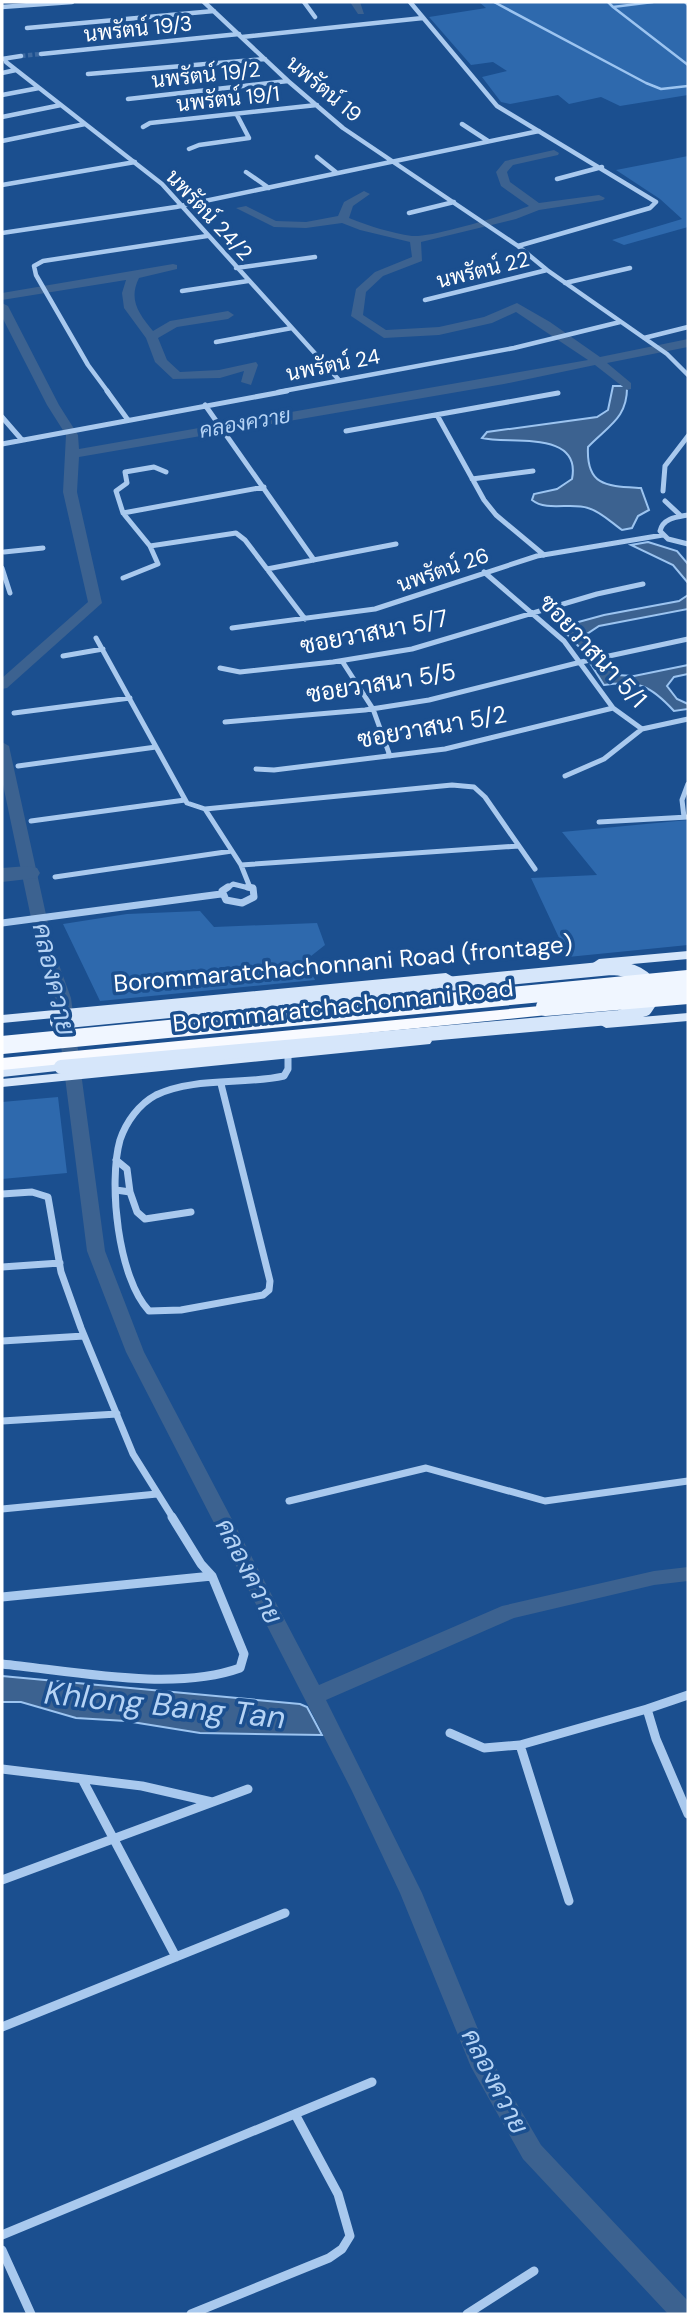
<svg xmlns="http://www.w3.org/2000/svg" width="690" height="2316" font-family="'DM Sans',Sarabun,sans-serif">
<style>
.green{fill:#2e69ad}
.water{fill:#3c6290;stroke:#9cc4f0;stroke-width:2}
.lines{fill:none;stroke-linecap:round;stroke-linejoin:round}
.stream{stroke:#9cc4f0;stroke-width:2.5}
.canal{fill:#3c6290;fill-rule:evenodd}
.river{fill:#3c6290;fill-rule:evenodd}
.minor-tunnel{stroke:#3d69a0;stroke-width:4.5;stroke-dasharray:4.5 2.5;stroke-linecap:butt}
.minor-far3{stroke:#a9c9ee;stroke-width:4.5}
.minor-far2{stroke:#a9c9ee;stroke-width:5}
.minor-far1{stroke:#a9c9ee;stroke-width:7}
.minor{stroke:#a9c9ee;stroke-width:9}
.secondary{fill:#d6e6fa;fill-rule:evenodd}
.trunk{fill:#f8faff;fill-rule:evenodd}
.secondary-bridge{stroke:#d6e6fa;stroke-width:14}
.primary-bridge{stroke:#f0f6ff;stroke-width:18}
.labels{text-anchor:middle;stroke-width:7;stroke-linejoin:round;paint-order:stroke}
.far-street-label{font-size:21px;fill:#fff;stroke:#1b4f8f}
.far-water-label{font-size:21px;font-style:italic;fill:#b5d3f5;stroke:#1b4f8f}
.street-label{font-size:24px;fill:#fff;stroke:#1b4f8f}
.water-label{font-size:26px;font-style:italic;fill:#b5d3f5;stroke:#1b4f8f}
.near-water-label{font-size:32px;font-style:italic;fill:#b5d3f5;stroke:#1b4f8f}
</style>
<rect width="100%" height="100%" fill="#1b4f8f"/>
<path class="green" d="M479 2H688V95L620 106 601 97 569 104 558 95 510 104 501 102 482 77 507 71 493 62 471 65 429 17 486 8Z
M688 156V227L624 245 612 240 682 219 660 199 616 170Z
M688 820V945L568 957 531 878 597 875 562 832Z
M200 911 214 927 317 923 325 945 306 960 315 980 100 1001 63 924 127 914Z
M58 1097 67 1173 2 1179V1102Z"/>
<path class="water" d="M613 386H627C628 418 608 426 588 447 586 487 608 486 641 488L649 510 638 516 632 528 622 530C612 523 600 511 588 508 571 502 547 512 532 500L534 494 557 489 572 479C582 429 508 445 482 438L487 432 597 417 608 410Z
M648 542 677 551 688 564V583L673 565 631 545Z
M688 595V609L599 626 587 634 593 649 583 651 560 627 604 615 679 601Z
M602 661 617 675 634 676 688 665V674L674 677 667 686 677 699 688 704V709L674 711C651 686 639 680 604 685L590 663Z
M2 1676 300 1704 307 1707 322 1735 200 1733 126 1721 76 1718 21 1702H2Z"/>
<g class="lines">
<path class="stream" d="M494 2 646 83 661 89 688 86
M608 2 613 7 653 2
M685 2 688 5
M613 7 688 65"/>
<path class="canal" d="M350 2H360L364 14H358Z
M554 150 559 153 558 155 513 165 507 172 510 182 539 203 599 195 605 198 603 200 539 210 516 219 421 242 422 261 383 276 366 292 363 315 386 330 439 327 484 317 517 303 550 322 600 357 688 339V347L607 363 631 383V389L627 390 595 365 504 384 79 457 77 492 102 603 7 688 2 689V678L88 602 63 492 66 435 47 405 2 317V303L8 306 59 405 78 435 79 449 588 360 516 312 492 323 439 335 384 338 351 316 356 289 375 272 412 257 410 242 360 230 342 223 306 228 274 227 236 208 246 206 276 221 306 222 338 216 344 202 364 191 370 194 353 206 349 218C369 226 391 233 412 236 430 238 509 214 529 206L501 186 496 172 505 161Z
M173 264 177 265V269L139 278C128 300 139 314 153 331L170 321 228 311 234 315 228 319 177 327 158 338 167 360 180 372 219 370 256 362 258 365 251 385 241 382 244 371 220 378 173 379 155 362 146 338 124 308 122 293 126 280 2 300V293Z
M2 742 9 746 54 951 71 998 105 1251 144 1352 319 1685 502 1606 654 1571 688 1567V1581L654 1585 514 1618 326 1700 422 1893 489 2056 541 2145 688 2301V2314H668L523 2159 471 2067 400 1893 351 1789 126 1352 87 1251 55 998 38 951 2 780Z"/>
<path class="river" d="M28 866 37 868 40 873 37 878 2 882V868Z"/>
<path class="minor-tunnel" d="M21 56 41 54"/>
<path class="minor-far3" d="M204 2 288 81 343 128 518 246 547 270 667 354 688 375
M304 2 315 17
M410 2 497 106 656 202 650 208 518 246
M2 7 72 2
M27 28 214 11
M242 37 423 18
M41 54 239 34
M2 59 21 56
M6 62 162 184 339 380
M2 73 16 70
M88 74 265 59
M2 95 39 88
M128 99 288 81
M2 117 61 105
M462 124 488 141
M143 127 150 123 317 105
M2 141 85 124
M189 149 199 145 249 138 237 115
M317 157 337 173
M246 172 269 188
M557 179 602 167
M2 185 135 162
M409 213 454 202
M2 233 176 207 539 131
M236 268 315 257
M565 283 630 268
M182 291 248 281
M425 300 547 270
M644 338 688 327
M216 342 292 328
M108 392 88 365 36 275 34 266 43 261 207 236
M278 392 514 348 620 322"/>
<path class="minor-far2" d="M107 391 128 420
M205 405 314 560
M437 415 484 500 496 515 544 555
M2 417 22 440
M346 431 558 393
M2 444 287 391
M472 479 533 471
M663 491 665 466 688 436
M665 501 681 516
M123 513 264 487
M688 515C677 517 663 518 660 531L668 539 688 544
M150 546 123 513 116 491 127 483 125 472 154 467 166 472
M4 552 43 548
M2 568 10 593
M267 569 396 544
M484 572 564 641 613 708 642 729
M123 578 158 564 150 546 236 533 245 540 305 619
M232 628 375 609 537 556 663 535
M96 638 187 803 205 809 241 865 249 885
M63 656 103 649
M342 661 373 709 390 756
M220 668 240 672 333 662 412 649 597 594 643 584
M14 713 130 698
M225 722 365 710 429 700 581 662 688 639
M18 766 156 747
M256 769 274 770 445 749 613 708
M565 776 604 759 642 729 688 719
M205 809 452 785 474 787 485 797 535 869
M684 817 682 800 688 784
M31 821 185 800
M599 822 688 817
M241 865 519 846
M55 877 232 851
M226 889 233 884 253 889"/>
<path class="minor-far1" d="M228 887 222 891 226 900 242 903 254 897 253 888 248 887
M2 923 221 894
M221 1084 270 1281 269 1290 263 1295 181 1310 149 1311C118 1278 108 1183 120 1140 126 1122 139 1104 156 1095 194 1077 243 1085 284 1076L288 1069V1055
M116 1160 127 1169 130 1192
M116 1190 130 1192 137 1212 145 1219 191 1212
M2 1194 32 1192 48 1197 61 1272 81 1328 133 1454 173 1518
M2 1267 60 1263
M2 1341 84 1336
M2 1421 117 1414
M289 1501 426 1468 545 1501 688 1481
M2 1509 157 1494"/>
<path class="minor" d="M2 1597 212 1576
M2 1664C72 1671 174 1692 240 1668L244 1654 212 1576 201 1564 172 1517
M688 1695 647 1709 656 1739 688 1814
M450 1733 484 1748 520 1745
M2 1769 142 1786 212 1802
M82 1779 176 1957
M2 1880 248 1789
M569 1901 520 1745 647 1709
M2 2027 285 1913
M2 2235 372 2082
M2 2250 31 2314
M191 2314 329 2258 342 2249 350 2236 338 2194 295 2114
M467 2314 534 2271"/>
<path class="secondary" d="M688 951V959L599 967 593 963 599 959Z
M446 973 453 977 451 980 2 1023V1015Z
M688 1013V1021L606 1028 599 1024 606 1020Z
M425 1037 432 1041 430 1044 2 1087V1079Z
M61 1063 66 1064 68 1067 66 1070 2 1077V1069Z"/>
<path class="trunk" d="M561 1004 570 1009 567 1013 2 1070V1058Z"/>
<path class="secondary-bridge" d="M57 1022 611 968C631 969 647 974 655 994L645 1009 620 1017 61 1067"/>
<path class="primary-bridge" d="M545 1007 688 995
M2 1045 688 979"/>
</g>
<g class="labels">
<g class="far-street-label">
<text transform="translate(138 29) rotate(-6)" y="7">นพรัตน์ 19/3</text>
<text transform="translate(206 75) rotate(-6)" y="7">นพรัตน์ 19/2</text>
<text transform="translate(324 89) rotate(40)" y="7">นพรัตน์ 19</text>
<text transform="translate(228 99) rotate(-6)" y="7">นพรัตน์ 19/1</text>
<text transform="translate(209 215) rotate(47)" y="7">นพรัตน์ 24/2</text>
<text transform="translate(483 270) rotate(-14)" y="7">นพรัตน์ 22</text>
<text transform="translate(333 365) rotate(-11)" y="7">นพรัตน์ 24</text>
<text transform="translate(443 570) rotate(-19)" y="7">นพรัตน์ 26</text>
</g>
<g class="far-water-label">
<text transform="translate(245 423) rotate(-10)" y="7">คลองควาย</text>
</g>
<g class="street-label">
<text transform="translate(374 632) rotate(-11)" y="8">ซอยวาสนา 5/7</text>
<text transform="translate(593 651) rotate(47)" y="8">ซอยวาสนา 5/1</text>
<text transform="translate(381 683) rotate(-9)" y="8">ซอยวาสนา 5/5</text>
<text transform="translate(432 727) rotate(-10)" y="8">ซอยวาสนา 5/2</text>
<text transform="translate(343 964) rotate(-5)" y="8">Borommaratchachonnani Road (frontage)</text>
<text transform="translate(343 1006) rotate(-6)" y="8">Borommaratchachonnani Road</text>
</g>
<g class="water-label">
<text transform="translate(54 979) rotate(77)" y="9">คลองควาย</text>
<text transform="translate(249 1571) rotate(63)" y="9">คลองควาย</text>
<text transform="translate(495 2081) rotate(63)" y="9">คลองควาย</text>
</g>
<g class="near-water-label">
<text transform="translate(165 1705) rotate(6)" y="11">Khlong Bang Tan</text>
</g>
</g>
<rect width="690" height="2316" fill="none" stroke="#ffffff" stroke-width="7"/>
</svg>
